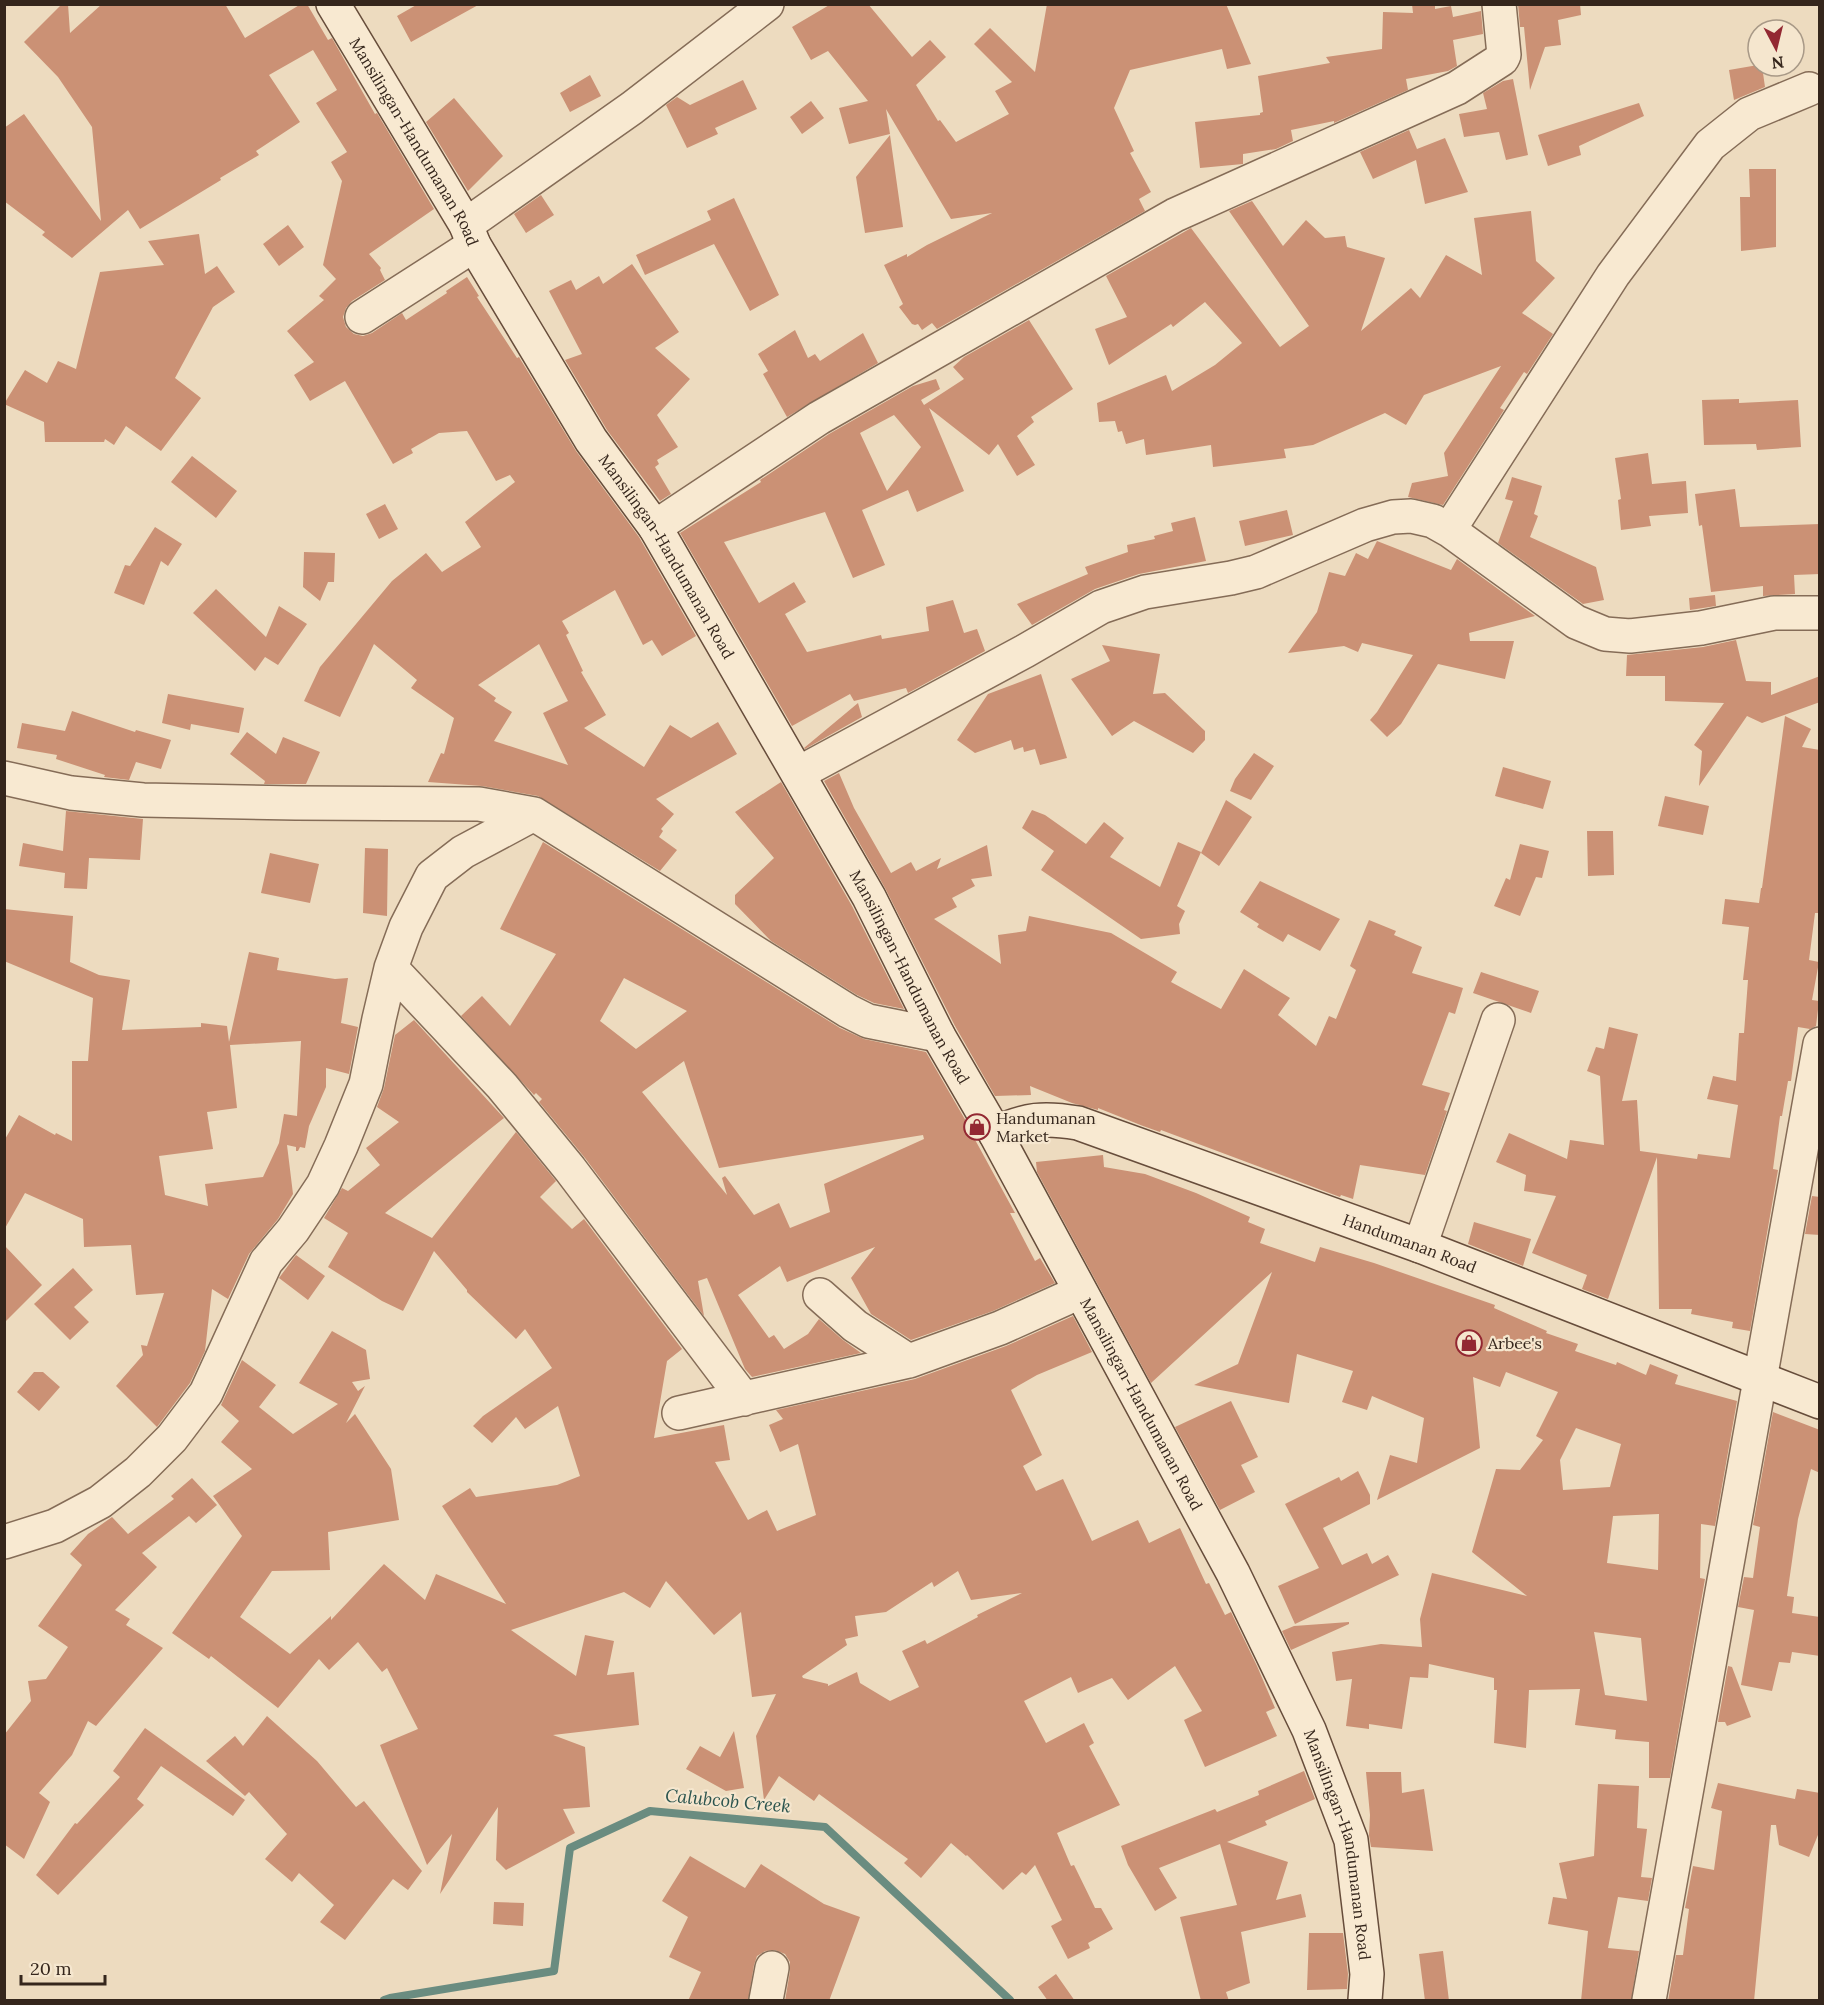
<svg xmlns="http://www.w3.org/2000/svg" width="1824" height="2005" font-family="Lora,serif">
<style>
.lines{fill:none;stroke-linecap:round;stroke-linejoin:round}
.stream{stroke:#6a8c80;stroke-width:8}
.building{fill:#cb9175;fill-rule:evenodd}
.street-casing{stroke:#856c57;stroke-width:36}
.secondary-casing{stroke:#674d3b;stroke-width:36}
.street{stroke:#f8e9d1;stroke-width:33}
.secondary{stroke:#f8e9d1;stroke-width:33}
.labels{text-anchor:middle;stroke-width:4.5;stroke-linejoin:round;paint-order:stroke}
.street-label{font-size:16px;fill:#35261c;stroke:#f5e6ce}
.poi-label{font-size:16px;fill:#35261c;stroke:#f5e6ce;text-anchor:start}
.water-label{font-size:18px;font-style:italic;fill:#2b544e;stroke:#f5e6ce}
</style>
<rect width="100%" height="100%" fill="#eddbbf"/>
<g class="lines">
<path class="stream" d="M384 2000 390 1998 554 1971 570 1848 650 1811 825 1827 1010 2000"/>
</g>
<path class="building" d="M62 4H68L70 33 102 4H225L245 38 301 4H307L328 40 332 38 375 114 377 113 434 209 369 254 381 268 380 270 385 280 352 301 346 308 343 317 346 327 354 334 363 336 372 333 402 313 406 320 447 293 446 291 467 277 479 296 477 297 517 358 519 357 576 451 639 537 696 636 662 656 652 640 643 645 615 590 562 621 569 633 566 635 583 671 581 672 606 715 584 728 644 767 670 725 691 738 718 722 737 754 656 799 674 814 661 829 663 831 659 837 677 850 660 871 538 796 482 786 428 782 441 753 444 754 454 718 411 688 417 680 374 644 340 717 304 701 320 667 392 581 426 553 442 572 481 547 465 522 515 482 510 475 496 481 467 431 439 433 411 449 413 453 393 464 345 381 310 401 294 375 314 362 287 331 324 300 319 296 336 279 323 265 342 181 331 162 347 152 316 103 337 90 313 50 269 75 300 122 256 151 259 155 220 178 221 180 140 229 128 210 72 258 42 235 45 232 4 201V128L24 114 101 221 92 127 58 77 24 42ZM539 644 568 701 543 713 568 765 494 741 512 712 494 701 496 698 478 685Z
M418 4H480L411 42 397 16Z
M831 4H868L912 57 930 40 946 57 916 85 938 121 940 120 956 142 1009 114 995 91 1012 82 974 44 990 28 1035 72 1047 4H1226L1251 64 1227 69 1222 49 1130 70 1114 108 1134 151 1130 153 1151 192 1139 199 1145 211 937 329 932 323 922 330 918 324 915 325 912 324 899 307 903 304 884 265 907 254V257L927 245 992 213 951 219 886 109 890 134 849 144 839 108 868 101 828 51 811 60 792 27Z
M1412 4H1435V9L1451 6 1453 17 1481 11 1483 34 1453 40 1457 66 1448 71 1406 79 1408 90 1334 123V121L1291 130 1293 141 1276 149 1243 154V164L1200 168 1195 122 1260 115V113L1263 112 1258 76 1330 63 1326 57 1382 49 1383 12 1413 13Z
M1518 4H1580L1581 15 1558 20 1561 45 1545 47 1530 90 1524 27H1520Z
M1758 65 1762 66 1765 87 1734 100 1729 70Z
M590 75 601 96 570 112 560 93Z
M1513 79 1528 155 1506 160 1499 132 1464 137 1459 114 1487 109 1483 93 1503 81Z
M743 80 757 109 715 128 718 134 687 148 666 105 677 97 690 105Z
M454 98 503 156 468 191 426 122Z
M811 101 824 118 802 134 790 117Z
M1639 103 1644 116 1579 146 1581 155 1548 166 1538 135Z
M1409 130 1417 149 1445 138 1468 192 1425 204 1416 160 1373 179 1360 152Z
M890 135 903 227 865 233 856 177Z
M1749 169H1776V247L1741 251 1740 197H1750Z
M541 195 554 215 526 233 514 214Z
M734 198 779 295 750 311 714 244 645 275 636 255 711 220 707 211Z
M1252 201 1283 246 1306 220 1325 238 1345 236 1347 247 1385 258 1361 331 1411 288 1420 298 1446 255 1482 275 1474 218 1531 211 1536 261 1555 278 1522 313 1553 334 1527 374 1524 372 1500 408 1504 410 1443 505 1408 497 1412 483 1448 476 1444 453 1501 366 1424 395 1406 425 1385 413 1313 445 1284 449 1286 458 1213 467 1211 445 1146 455 1144 439 1126 444 1122 431 1118 432 1115 421 1099 422 1097 403 1166 375 1172 391 1215 365 1242 343 1205 302 1173 327 1171 324 1109 365 1095 329 1127 317 1106 276 1184 232 1191 228 1280 347 1309 326 1229 211Z
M288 225 304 247 279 266 263 244Z
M199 234 205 274 217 266 235 292 213 307 175 378 201 398 161 451 126 426 114 445 105 439 104 442H45L44 422 4 404 25 370 47 383 58 361 76 369 100 272 164 265 148 241Z
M632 264 679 332 655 348 690 379 657 415 678 447 657 460 659 464 655 467 671 494 660 501 607 430 565 360 582 354 549 291 571 280 576 290 599 276 603 284Z
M1029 320 1073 389 1031 417 1034 422 1017 436 1035 465 1017 476 998 444 989 455 929 408 964 491 917 512 908 490 862 510 885 565 853 578 825 512 724 542 759 603 794 582 806 602 785 614 807 652 881 635 882 639 929 631 926 607 953 600 964 633 977 629 985 651 908 693 906 688 854 701 850 694 792 726 680 533 761 482 760 480 829 434 913 386 936 379 940 389 921 400 924 405 964 379 953 367 964 357ZM894 415 921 447 887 491 860 433Z
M795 330 808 358 815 354 820 361 863 333 878 363 787 417 763 374 768 371 758 354Z
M1739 399V403L1798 400 1801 447 1757 450 1756 444 1704 445 1702 400Z
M1648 453 1652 484 1686 481 1688 513 1649 516 1651 526 1621 530 1618 500 1621 499 1615 458Z
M192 456 237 491 216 518 171 482Z
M1512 477 1542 486 1534 514 1538 516 1530 537 1596 567 1604 600 1583 604 1498 543 1513 501 1505 499Z
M1735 489 1740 527 1820 524V574L1794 575 1795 594 1763 596V586L1711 592 1702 525 1699 526 1695 494Z
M385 504 398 529 379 539 366 514Z
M1287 510 1293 535 1245 546 1239 521Z
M1195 517 1206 561 1139 574 1095 589 1032 625 1017 604 1088 574 1085 567 1128 552 1127 545 1155 539 1154 536 1173 531 1171 523Z
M155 527 182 544 168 566 161 561 144 605 114 593 125 565 130 566Z
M1377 541 1451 570 1457 559 1535 616 1469 633 1470 641H1514L1505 679 1438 664 1401 724 1387 737 1370 720 1377 712 1413 655 1362 643 1358 652 1344 646 1288 653 1317 612 1329 572 1345 576 1356 553 1368 559Z
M304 552 335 553 334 582H328L320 601 303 587Z
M216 589 266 637 279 606 307 624 278 665 265 657 255 671 193 613Z
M1715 595 1716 606 1690 610 1689 598Z
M1736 640 1746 681 1771 682V695L1820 676V702L1762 723 1747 716 1699 786 1702 751 1694 745 1724 703 1665 701V676H1626L1627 655 1703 647Z
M1102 645 1160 654 1153 694 1165 693 1205 731V740L1193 753 1134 721 1112 736 1071 679 1110 661Z
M1041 674 1067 758 1040 765 1035 749 1024 752 1023 747 1014 750 1011 740 975 753 957 740 988 694Z
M168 694 244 708 239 733 191 724 190 730 162 723Z
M858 703 862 717 805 749 804 748Z
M72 711 135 732 136 730 171 740 161 769 136 762 129 780 104 777 105 775 56 759 57 755 17 748 22 723 65 731Z
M1785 716 1811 729 1802 747 1820 750V913H1815L1809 960 1819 962 1812 1000 1819 1001 1816 1026 1810 1029 1798 1027 1791 1081H1788L1782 1116H1780L1773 1169 1778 1170 1750 1331 1732 1328 1733 1322 1691 1314 1692 1309H1659L1657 1157 1608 1299 1582 1289 1587 1275 1532 1253 1556 1196 1524 1191 1526 1175 1496 1162 1509 1133 1567 1159 1570 1140 1604 1145 1600 1076 1587 1071 1596 1047 1604 1049 1609 1027 1638 1034 1622 1101 1637 1100 1640 1151 1697 1159 1698 1154 1730 1158 1738 1105 1707 1099 1713 1076 1736 1081 1739 1033H1744L1748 980H1743L1749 927 1722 924 1725 899 1759 903 1761 888H1762Z
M247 732 276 754 283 737 320 752 306 784H264L265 781 230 754Z
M1254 753 1274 766 1251 800 1230 791 1235 779Z
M1503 767 1551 781 1543 809 1495 796Z
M839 773 854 808 891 873 911 862 916 871 941 858 937 869 987 845 992 876 971 879 975 886 952 898 957 907 934 919 1001 964 998 935 1026 931 1029 916 1111 933 1177 972 1171 982 1221 1009 1244 969 1290 998 1278 1015 1316 1046 1329 1016 1336 1019 1356 970 1350 966 1369 920 1396 931 1394 935 1422 947 1412 973 1463 988 1455 1014 1449 1012 1422 1085 1450 1093 1444 1110 1447 1111 1425 1175 1360 1165 1353 1199 1341 1195 1340 1197 1161 1130 1160 1132 1143 1126 1098 1108V1110L1072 1103 1030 1086 1031 1095 995 1096 955 1026 885 888 824 781Z
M781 782 852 906 904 1009 874 1003 857 995 771 941 735 904V895L774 858 735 812Z
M1665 796 1709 806 1703 835 1658 826Z
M1226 800 1252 817 1219 866 1201 853Z
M1032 810 1045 815 1086 844 1104 822 1124 838 1110 857 1160 887 1178 842 1201 852 1177 906 1185 911 1179 924 1180 934 1141 939 1041 870 1054 851 1022 828Z
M66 811 143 819 140 860 89 858 87 889 64 888 65 873 19 866 23 843 63 851Z
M1587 831H1613L1614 875 1588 876Z
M543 842 840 1028 864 1039 926 1052 974 1135 973 1136 1015 1213H1010L1035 1261 1040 1258 1055 1283 993 1311 911 1340 871 1314 851 1278 875 1247 787 1282 780 1266 738 1295 769 1338 774 1335 784 1349 808 1334 819 1319 843 1340 861 1353 752 1377 745 1369 707 1278 698 1281 704 1316 585 1158 539 1102 542 1099 536 1093 534 1095 461 1016 482 996 510 1026 556 954 500 929ZM624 978 687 1011 636 1049 600 1021ZM684 1061 719 1168 923 1135 924 1139 824 1184 830 1212 790 1228 779 1203 754 1215 725 1176 722 1178 727 1195 642 1092Z
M1520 844 1549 851 1542 878 1536 877 1520 916 1494 906 1506 878 1510 880Z
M365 848 388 849 387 916 363 913Z
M270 853 319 864 310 903 261 893Z
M1260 881 1340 919 1320 951 1288 934 1283 942 1257 927 1259 924 1240 912Z
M4 909 73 916 70 962 99 975 130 980 122 1030 201 1027V1023L227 1026 229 1042 249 952 279 958 277 970 335 979 348 978 341 1023 358 1027 349 1074 326 1068V1087L309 1126 305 1148 300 1147 298 1151H296V1147L287 1145 293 1194 278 1219 249 1254 228 1299 212 1289 205 1351 190 1383 157 1427 116 1386 143 1355 141 1345 147 1346 164 1293 136 1295 131 1245 84 1247 83 1219 25 1193 4 1230V1141L19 1115 55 1135 56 1133 72 1141V1061H88L93 998 4 961ZM301 1041 297 1116 284 1114 279 1143 263 1177 205 1184 208 1206 165 1195 159 1156 213 1149 207 1112 237 1108 230 1045Z
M1481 972 1539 991 1531 1013 1473 993Z
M414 1020 504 1118 385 1213 432 1238 516 1132 556 1181 540 1197 572 1229 584 1219 682 1349 667 1361 654 1438 724 1425 730 1460 715 1462 748 1520 767 1510 777 1531 816 1515 798 1444 780 1452 769 1425 783 1419 776 1410 915 1379 1006 1346 1073 1316 1092 1352 1037 1375 1011 1390 1042 1455 1023 1466 1036 1491 1063 1479 1092 1541 1138 1520 1149 1543 1180 1528 1206 1584 1209 1583 1225 1615 1231 1612 1257 1666 1275 1708 1266 1712 1277 1736 1205 1767 1184 1720 1202 1711 1175 1666 1128 1700 1112 1678 1078 1693 1071 1677 1024 1701 1046 1743 1084 1723 1094 1743 1089 1746 1120 1805 1057 1833 1071 1866 1074 1865 1095 1908H1101L1113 1929 1088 1943 1090 1948 1068 1959 1051 1926 1062 1920 1035 1865 1026 1875 1022 1872 1003 1890 967 1855 966 1856 951 1843 921 1878 904 1863 908 1859 819 1794 814 1801 779 1776 764 1800 756 1736 776 1694 752 1697 741 1612 714 1635 666 1581 650 1608 624 1592 511 1630 576 1676 585 1635 614 1641 607 1675 634 1672 639 1725 553 1735 585 1747 590 1807 563 1809 575 1833 506 1870 496 1860 498 1807 440 1894 452 1834 427 1865 380 1745 418 1729 387 1668 382 1672 358 1642 329 1670 319 1659 278 1708 211 1656 209 1659 172 1633 242 1536 213 1496 252 1469 221 1442 239 1421 221 1405 242 1360 276 1385 259 1407 293 1434 338 1404 299 1383 332 1331 366 1350 370 1379 352 1382 358 1391 365 1386 346 1423 355 1414 391 1469 399 1520 328 1532 330 1570 272 1571 240 1617 290 1654 331 1616V1620L384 1564 425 1600 436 1574 506 1604 442 1506 470 1488 476 1497 557 1485 580 1476 558 1406 525 1429 516 1417 492 1443 473 1426 483 1416 552 1368 525 1329 516 1339 467 1292V1290L434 1251 403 1311 382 1301 328 1267 348 1233 324 1218 342 1188 348 1191 380 1165 366 1148 399 1122 377 1107 384 1088 395 1035ZM958 1571 971 1600 1022 1593 977 1615 978 1617 927 1644 925 1640 902 1651 919 1687 890 1701 860 1683 857 1672 828 1686V1684L803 1678 802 1676 847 1645 845 1639 858 1636 855 1616 886 1612 932 1582 934 1587Z
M1103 1155 1104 1167 1145 1174 1196 1193 1250 1217 1248 1222 1265 1229 1260 1243 1315 1262 1320 1247 1374 1263 1495 1305 1494 1308 1547 1331 1546 1333 1578 1344 1575 1351 1616 1365 1617 1362 1646 1375 1650 1364 1678 1375 1675 1384 1737 1401 1715 1526 1701 1524 1700 1578 1705 1579 1670 1778H1649V1742L1615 1739 1616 1730 1575 1725 1580 1689 1529 1690 1526 1748 1494 1743 1497 1690H1494V1678L1429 1664 1428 1678 1410 1677 1402 1729 1369 1724V1729L1346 1726 1352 1679 1336 1681 1332 1652 1381 1644 1422 1647 1420 1619 1432 1573 1527 1596 1472 1552 1496 1469 1520 1470 1543 1440 1536 1436 1558 1392 1506 1372 1500 1387 1473 1377 1480 1448 1377 1500 1390 1455 1417 1463 1424 1418 1372 1396 1367 1410 1342 1402 1353 1371 1297 1354 1289 1403 1194 1385 1238 1364 1272 1272 1151 1383 1037 1172 1036 1162ZM1576 1428 1621 1444 1610 1487 1563 1490 1560 1460ZM1659 1514 1658 1570 1607 1563 1613 1516ZM1594 1632 1641 1638 1647 1701 1605 1695Z
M1812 1196 1820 1197V1235L1805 1234Z
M1474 1222 1531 1239 1523 1266 1468 1244Z
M4 1245 42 1285 4 1323Z
M296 1255 325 1276 308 1300 279 1278Z
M73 1268 93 1290 74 1307 89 1322 70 1340 34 1304Z
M34 1372H43L60 1387 39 1411 17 1392Z
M1231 1401 1258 1457 1241 1465 1255 1492 1220 1510 1175 1427Z
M1773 1412 1820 1430V1473L1811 1469 1798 1519 1787 1596 1794 1597 1792 1613 1820 1617V1656L1792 1652 1790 1663 1779 1662 1772 1691 1741 1685 1754 1610 1738 1607 1744 1577 1753 1578 1760 1527 1753 1525Z
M1358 1471 1370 1495V1504L1323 1528 1342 1565 1367 1553 1372 1564 1388 1555 1399 1575 1295 1624 1278 1586 1319 1568 1285 1504 1339 1477 1341 1481Z
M192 1478 217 1505 196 1523 189 1516 142 1553 157 1567 115 1610 130 1619 126 1625 163 1648 96 1726 88 1721 72 1755 39 1793 50 1802 24 1859 4 1844V1735L31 1701 28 1681 46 1679 68 1647 38 1626 82 1565 70 1554 88 1534 112 1517 128 1534 174 1499 171 1496Z
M1349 1622V1624L1291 1650 1282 1631 1294 1626Z
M1728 1666 1732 1667 1751 1717 1727 1726 1725 1722H1718Z
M267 1716 317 1761 356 1807 364 1801 422 1871 408 1890 393 1879 345 1940 320 1922 334 1905 299 1873 292 1882 265 1859 287 1834 249 1792 245 1796 206 1761 235 1736 243 1746Z
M145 1728 245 1800 233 1816 161 1766 137 1799 144 1805 58 1895 36 1875 75 1823 77 1824 120 1777 113 1771Z
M734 1731 744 1788 726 1791 686 1769 700 1746 720 1757Z
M1304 1771 1315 1799 1265 1821 1267 1825 1227 1842 1288 1862 1276 1900 1301 1894 1306 1917 1241 1932 1250 1983 1226 1992 1229 2001H1201L1180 1917 1237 1905 1220 1844 1159 1868 1177 1898 1155 1911 1128 1865 1121 1846 1215 1809 1217 1812 1259 1795 1258 1791Z
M1366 1772H1401L1402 1793 1424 1789 1433 1851 1371 1847 1369 1835 1370 1815Z
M1718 1783 1795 1799 1797 1789 1820 1793V1830L1809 1857 1779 1845 1776 1825H1771L1754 2001H1668L1676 1955H1683L1689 1909 1685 1908 1693 1866 1714 1870 1722 1811 1711 1808Z
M1598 1784 1639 1786 1637 1828 1647 1829 1641 1877 1652 1878 1648 1901 1618 1897 1608 1948 1639 1951 1631 2001H1581L1588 1931 1548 1924 1553 1897 1567 1899 1559 1863 1594 1856Z
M690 1856 745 1888 761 1864 824 1904 860 1917 829 2001H785L790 1971V1962L785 1954 775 1950 765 1951 757 1956 754 1965 748 2001H688L701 1972 669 1957 688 1917 662 1901Z
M494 1902 524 1903 523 1926 493 1924Z
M1309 1933H1343L1348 1974 1347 1989 1307 1990Z
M1443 1951 1449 2001H1425L1419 1954Z
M1056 1974 1075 2001H1048L1038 1987Z"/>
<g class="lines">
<g class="street-casing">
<path id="street" d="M1809 89 1749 114 1710 145 1613 275 1449 530 1576 622 1605 634 1630 636 1701 628 1774 613H1820
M466 225 632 108 767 4
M362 317 474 245
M655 527 819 418 1175 215 1457 88 1502 59 1504 55 1499 4
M799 773 1025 651 1101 607 1145 592 1231 578 1256 572 1365 525 1393 517 1411 516 1433 521 1449 530
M4 778 71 793 143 800 296 803 479 804 534 814 848 1011 868 1021 938 1035
M391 968 502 1086 570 1169 744 1399
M1420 1246 1498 1020
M820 1295 855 1326 909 1361
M679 1413 909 1361 1000 1328 1080 1292
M4 1542 55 1526 100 1502 138 1472 172 1438 206 1393 266 1262 293 1230 323 1185 341 1146 366 1084 379 1019 391 968 406 927 432 876 463 852 534 814
M766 2000 772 1968
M1649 2000 1820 1044"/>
</g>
<g class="secondary-casing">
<g id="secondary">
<path id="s1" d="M333 4 466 225 474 245 591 440 655 527 869 897 938 1035 995 1133 1233 1573 1309 1730 1351 1840 1367 1974 1365 2000"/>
<path id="s2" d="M995 1133C1027 1119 1043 1117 1078 1123L1420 1246 1820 1402"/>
</g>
</g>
<use href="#street" class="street"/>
<use href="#secondary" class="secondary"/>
</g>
<defs>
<g id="shop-ring" transform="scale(1.35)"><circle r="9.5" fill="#f5e6ce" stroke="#932832" stroke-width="1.5"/><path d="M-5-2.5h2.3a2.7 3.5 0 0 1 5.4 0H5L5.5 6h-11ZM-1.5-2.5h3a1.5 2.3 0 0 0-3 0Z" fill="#932832"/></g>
</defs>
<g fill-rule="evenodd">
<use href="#shop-ring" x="977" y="1127"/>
<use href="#shop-ring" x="1469" y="1343"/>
</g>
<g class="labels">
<g class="street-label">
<text dy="6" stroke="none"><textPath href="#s1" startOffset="160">Mansilingan-Handumanan Road</textPath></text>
<text dy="6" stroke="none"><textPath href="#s1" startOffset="646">Mansilingan-Handumanan Road</textPath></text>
<text dy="6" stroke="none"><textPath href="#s1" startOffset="1132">Mansilingan-Handumanan Road</textPath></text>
<text dy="6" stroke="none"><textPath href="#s2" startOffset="438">Handumanan Road</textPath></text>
<text dy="6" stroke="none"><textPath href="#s1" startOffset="1618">Mansilingan-Handumanan Road</textPath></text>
<text dy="6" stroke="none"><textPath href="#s1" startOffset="2104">Mansilingan-Handumanan Road</textPath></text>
</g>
<g class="poi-label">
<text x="996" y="1124">Handumanan<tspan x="996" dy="18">Market</tspan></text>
<text x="1488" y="1349">Arbee's</text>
</g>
<g class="water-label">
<text transform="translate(728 1801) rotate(5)" y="6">Calubcob Creek</text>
</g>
</g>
<rect width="1824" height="2005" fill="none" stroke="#35261c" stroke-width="12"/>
<g transform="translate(1776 48) rotate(173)"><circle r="28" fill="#f5e6ce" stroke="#a89987" stroke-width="1.5"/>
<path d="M0-4.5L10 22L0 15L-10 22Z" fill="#932832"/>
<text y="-9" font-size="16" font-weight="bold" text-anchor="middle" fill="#35261c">N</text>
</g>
<path d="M21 1975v9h84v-9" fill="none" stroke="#35261c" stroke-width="3"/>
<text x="30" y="1975" font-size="18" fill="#35261c" stroke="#f5e6ce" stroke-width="4.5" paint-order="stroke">20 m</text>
</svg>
